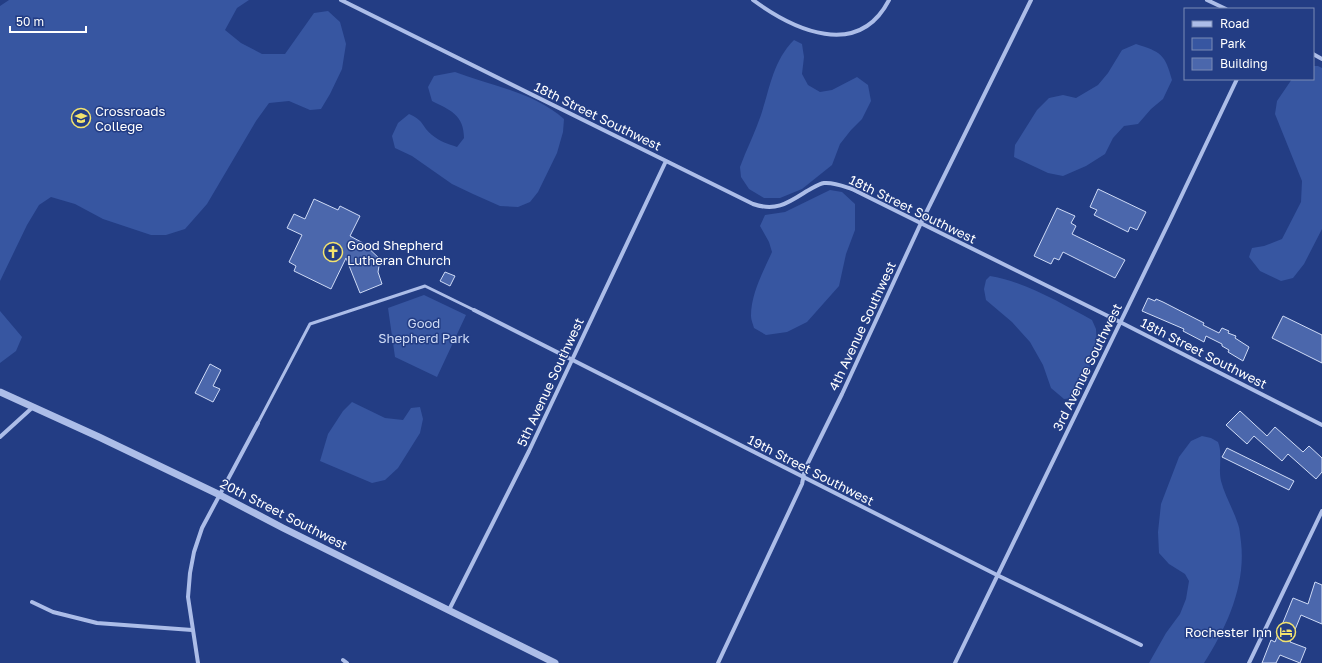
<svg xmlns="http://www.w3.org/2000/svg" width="1322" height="663" font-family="'Golos Text',sans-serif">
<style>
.green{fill:#3756a1}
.building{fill:#4b67ac;stroke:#cfdbf6}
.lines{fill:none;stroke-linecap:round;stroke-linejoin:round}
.service{stroke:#acbde8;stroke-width:3}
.minor{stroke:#acbde8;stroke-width:4}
.tertiary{stroke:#acbde8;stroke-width:7}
.labels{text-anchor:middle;stroke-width:3;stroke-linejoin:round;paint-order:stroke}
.poi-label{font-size:13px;fill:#fff;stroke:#233d84;text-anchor:start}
.street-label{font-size:13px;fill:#fff;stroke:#233d84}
.park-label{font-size:13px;fill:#cfdbf6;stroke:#233d84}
</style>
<rect width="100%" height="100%" fill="#233d84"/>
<path class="green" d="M9 0H249L237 8 225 30 241 43 262 54H285L314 13 328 11 340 22 346 44 342 69 330 94 321 109 310 110 289 101 269 103 256 121 207 204 185 229 166 235H151L103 219 75 204 51 197 39 205 27 225 0 281V6Z
M794 40 802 44 804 57 802 74 808 85 820 92 832 90 857 77 868 85 871 101 862 119 851 130 840 144 832 165 802 189 780 198H764L749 189 741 177 740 167C746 150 755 133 761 115 770 88 773 61 794 40Z
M1136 44C1161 52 1165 54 1172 80L1163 99 1151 109 1138 124 1124 126 1113 138 1105 154 1086 166 1063 176 1048 173 1014 157 1015 145 1037 110 1049 98 1063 95 1076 98 1098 85 1108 73 1122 50Z
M1313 66H1318L1322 68V229L1304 264 1293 278 1281 281 1260 271 1249 257 1252 248 1264 246 1282 239 1301 202 1302 181 1275 114 1277 101 1292 79H1313Z
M455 72C492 86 533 92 564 119L563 132 557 153 538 192 530 202 518 207 500 206 473 194 452 184 412 156 395 148 392 136 398 123 409 114C425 121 421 126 432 135 439 141 448 144 457 147L464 138C464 115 450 110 432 101L428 87 434 76Z
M830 190 842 192 855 204V230L846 254 839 286 807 322 787 332 766 335 754 328C753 324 751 320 751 316 751 294 763 272 772 252L769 242 760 226 765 215 785 212Z
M990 276C1023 281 1063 304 1092 320L1096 329 1097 344 1088 372 1074 398 1064 399 1051 388 1043 365 1030 342 1012 322 986 300 984 289 986 280Z
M424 295 466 315 437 377 395 357 388 308Z
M0 311 22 337 16 351 0 363Z
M352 402 385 418 403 420 411 408 420 407 423 419 420 433 398 468 385 480 372 483 320 461 328 434 343 411Z
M1202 436 1211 438 1218 442C1223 454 1218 468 1221 481 1225 496 1233 509 1238 524 1240 529 1240 536 1241 542 1246 585 1227 627 1204 663H1149L1166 633 1180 614 1186 599 1189 581 1185 574 1169 564 1159 553 1158 532 1161 504 1179 457 1191 441Z"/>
<path class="building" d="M1098 189 1146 212 1137 230 1130 227 1128 232 1094 215 1097 210 1090 207Z
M314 199 338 210 340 206 360 216 350 236 363 243 382 261 379 266 378 272 382 284 360 293 346 258 331 289 294 271 296 266 289 262 302 235 287 228 294 214 305 219Z
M1057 208 1075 216 1071 223 1076 226 1072 234 1125 260 1115 278 1063 252 1059 260 1054 258 1051 264 1034 256Z
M445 272 455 276 450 286 440 281Z
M1148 298 1155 301 1156 299 1163 302 1204 323 1203 325 1219 333 1222 328 1229 331 1228 333 1236 336 1235 338 1249 347 1243 361 1228 352 1229 350 1222 346V344L1206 336 1204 342 1183 331 1184 329 1142 311Z
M1283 316 1322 335V363L1272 338Z
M210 364 221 370 213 386 220 389 213 402 195 393Z
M1240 411 1267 436 1275 427 1303 452 1309 446 1322 458V472L1316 479 1288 454 1282 461 1254 436 1247 444 1226 425Z
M1227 448 1294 481 1289 490 1222 457Z
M1315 582 1322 585V624L1301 615 1290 642 1306 648 1300 663 1280 655 1276 663H1262L1271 640 1275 642 1293 598 1308 604Z"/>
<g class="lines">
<path class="service" d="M258 423 310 324 425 286 474 310"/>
<path class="minor" d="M341 0 753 204C776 212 788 203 807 191 813 188 818 184 824 183 834 182 843 186 852 189L1120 322 1322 425
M753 0C794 30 858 60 889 0
M1207 0 1226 9
M1313 54 1322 59
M474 310 997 575 1141 645
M0 437 33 407
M32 602 53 612 97 623 192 630
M449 610 529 451 666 161
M343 660 347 663
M198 663 188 597 190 573 194 552 202 528 258 423
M718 663 802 484 805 469 842 394 921 223 1031 0
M955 663 1170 220 1237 79
M1249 663 1322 511"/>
<path class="tertiary" d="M0 392 99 437 220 495 283 528 555 663"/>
</g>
<defs>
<g id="university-ring" transform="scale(1)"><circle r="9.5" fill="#233d84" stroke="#f3e36e" stroke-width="1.5"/><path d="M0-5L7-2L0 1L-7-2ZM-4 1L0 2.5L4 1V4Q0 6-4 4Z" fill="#f3e36e"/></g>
<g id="church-ring" transform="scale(1)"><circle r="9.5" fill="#233d84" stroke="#f3e36e" stroke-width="1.5"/><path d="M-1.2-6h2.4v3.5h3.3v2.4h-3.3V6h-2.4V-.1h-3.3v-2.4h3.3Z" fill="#f3e36e"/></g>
<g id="hotel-ring" transform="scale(1)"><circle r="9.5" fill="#233d84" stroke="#f3e36e" stroke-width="1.5"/><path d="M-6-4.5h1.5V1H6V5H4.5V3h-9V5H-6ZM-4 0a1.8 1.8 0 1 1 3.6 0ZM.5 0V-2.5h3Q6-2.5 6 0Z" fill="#f3e36e"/></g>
</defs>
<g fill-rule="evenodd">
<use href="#university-ring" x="81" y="118"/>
<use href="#church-ring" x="333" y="252"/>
<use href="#hotel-ring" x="1286" y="632"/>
</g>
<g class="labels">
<g class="poi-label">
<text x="95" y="116">Crossroads<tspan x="95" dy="15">College</tspan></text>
<text x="347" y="250">Good Shepherd<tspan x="347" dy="15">Lutheran Church</tspan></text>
<text x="1272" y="637" text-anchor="end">Rochester Inn</text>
</g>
<g class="street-label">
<text transform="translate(598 116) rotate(26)" y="5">18th Street Southwest</text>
<text transform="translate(913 209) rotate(26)" y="5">18th Street Southwest</text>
<text transform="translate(862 326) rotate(-65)" y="5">4th Avenue Southwest</text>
<text transform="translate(1204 353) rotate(27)" y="5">18th Street Southwest</text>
<text transform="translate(1087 367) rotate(-64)" y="5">3rd Avenue Southwest</text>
<text transform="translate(550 382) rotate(-65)" y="5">5th Avenue Southwest</text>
<text transform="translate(811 470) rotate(27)" y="5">19th Street Southwest</text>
<text transform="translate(284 514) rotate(27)" y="5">20th Street Southwest</text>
</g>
<g class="park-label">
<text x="424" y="328">Good<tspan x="424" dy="15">Shepherd Park</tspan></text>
</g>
</g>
<rect x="1184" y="8" width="130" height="72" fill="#233d84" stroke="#7b8bb5"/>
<rect x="1192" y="21" width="20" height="6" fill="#acbde8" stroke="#7b8bb5"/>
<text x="1220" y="28" font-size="12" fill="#ffffff">Road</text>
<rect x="1192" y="38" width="20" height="12" fill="#3756a1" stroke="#7b8bb5"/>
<text x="1220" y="48" font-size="12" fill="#ffffff">Park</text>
<rect x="1192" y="58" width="20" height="12" fill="#4b67ac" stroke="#7b8bb5"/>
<text x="1220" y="68" font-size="12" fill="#ffffff">Building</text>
<path d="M10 26v6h76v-6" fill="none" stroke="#ffffff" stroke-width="2"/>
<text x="16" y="26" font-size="12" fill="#ffffff" stroke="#233d84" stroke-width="3" paint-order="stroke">50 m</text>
</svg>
